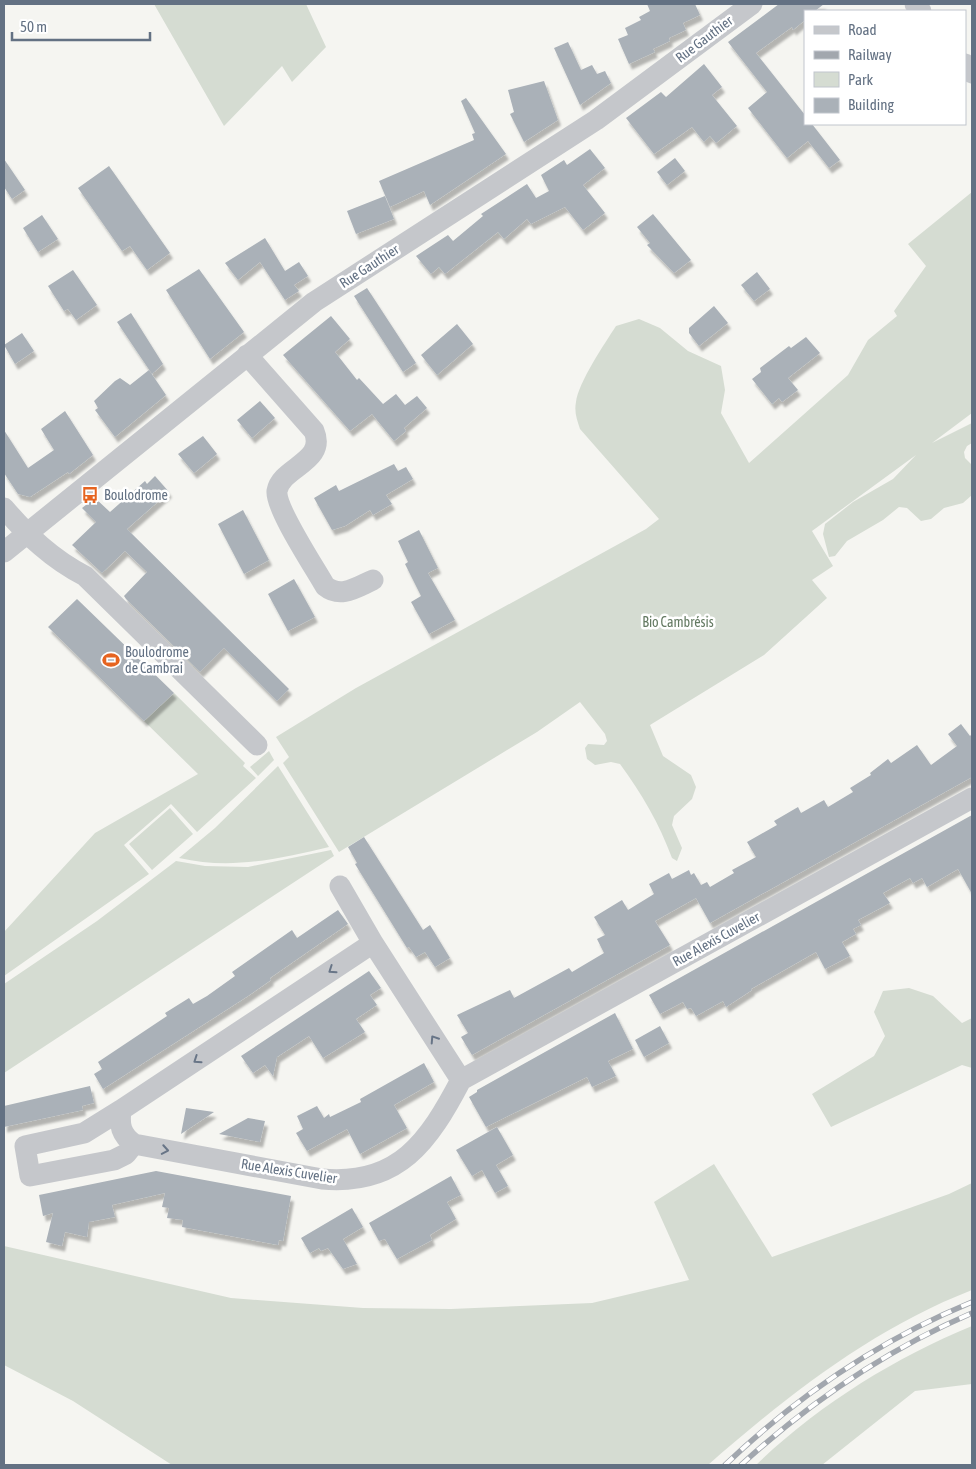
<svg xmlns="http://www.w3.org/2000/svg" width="976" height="1469" font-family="'Asap Condensed',sans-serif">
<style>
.green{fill:#d5dcd2}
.building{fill:#aab1b8;filter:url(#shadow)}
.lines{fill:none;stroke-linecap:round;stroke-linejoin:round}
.minor{stroke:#c5c7cb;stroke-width:21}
.rail-casing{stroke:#a2a7ae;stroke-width:5.5}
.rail{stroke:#fff;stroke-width:4;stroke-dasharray:11;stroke-linecap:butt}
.oneway{stroke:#687587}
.labels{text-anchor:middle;stroke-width:5;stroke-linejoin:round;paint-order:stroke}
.street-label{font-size:14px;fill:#637183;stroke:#fff}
.poi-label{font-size:14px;fill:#637183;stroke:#fff;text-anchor:start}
.park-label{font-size:14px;fill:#647a62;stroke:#fff}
</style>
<defs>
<filter id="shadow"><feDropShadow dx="3" dy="5.5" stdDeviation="1" flood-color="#0004"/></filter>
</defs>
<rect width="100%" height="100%" fill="#f5f5f1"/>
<path class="green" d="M154 4H306L326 47 292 82 282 66 224 126Z
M972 192V413L932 443 972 423V443L967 446 964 452 965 458 972 465V495L963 503 944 508 931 519 921 521 907 508 899 507 883 520 847 541 835 556 829 557 823 534 825 524 853 502 893 479 916 455 812 531 833 566 812 580 827 598 764 655 650 725 663 756 691 775 696 787 692 799 674 816 672 825 682 848 677 861 672 858C659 823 642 794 620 764L611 762 595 765 587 759 585 748 588 744 604 745 607 741 605 734 580 702 537 732 339 852 283 763 289 757 276 737 356 688 646 529 659 519 580 429C577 420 574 412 576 402 578 383 605 343 616 326L639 319 660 328 688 351 721 366 725 390 721 413 749 463 848 375 868 340 897 316 894 311 926 266 908 244Z
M174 693 245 763 243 766 256 778 197 832 171 804 124 845 149 874 4 976V932L95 833 198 774 144 721Z
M269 751 274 760 258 776 250 767Z
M278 766 329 847C279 859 231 870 179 858L215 828Z
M170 808 193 834 152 870 129 844Z
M331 850 334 856 4 1073V984L97 921 176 861 205 866 248 867Z
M909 988 933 996 962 1023 972 1018V1068L962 1065 831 1127 812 1094 874 1056 885 1036 874 1012 883 991Z
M714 1164 772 1257 949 1194 972 1183V1290C872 1329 788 1395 708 1465H172L73 1401 4 1365V1246L231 1298 363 1308 451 1309 592 1303 689 1280 654 1202Z
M972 1326V1384L915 1391 822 1465H756C817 1406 894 1358 972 1326Z"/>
<path class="building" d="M647 4H695L700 15 683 23 686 30 669 38 670 41 653 49 655 52 629 64 618 39 628 35 625 28 641 20 639 17 650 11Z
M779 4H824L815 11H805V20L793 30 792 27 756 53 805 115V124H812L840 160 829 168 808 141 787 158 748 108 767 92 728 42Z
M568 42 581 70 592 65 597 74 605 71 611 83 580 105 554 48Z
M704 64 722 87 712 95 737 126 716 143 710 136 704 142 692 127 654 154 626 118 661 92 666 97Z
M544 81 558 120 524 142 510 114 514 112 508 90Z
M466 98 506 154 430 205 424 191 390 207 379 181 474 140 472 134 475 133 461 101Z
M590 149 605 168 583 185 605 213 583 230 565 207 531 224 527 219 504 239 498 232 445 274 439 267 431 274 416 256 448 235 453 241 483 216 481 214 527 184 536 198 549 191 541 175 564 160 567 165Z
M675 158 685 171 667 185 657 172Z
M4 159 25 190 12 199 4 187Z
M109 166 170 253 147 270 130 246 122 251 78 188Z
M385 196 394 219 356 234 347 211Z
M653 214 691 260 674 273 647 245 650 243 637 227Z
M42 215 58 239 38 252 23 228Z
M265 238 285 271 299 262 308 276 294 285 299 291 285 300 260 262 238 280 225 263Z
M199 269 244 332 210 359 166 290Z
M73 270 97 305 76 320 68 309 64 311 48 286Z
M757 272 770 289 754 301 741 285Z
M367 288 416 363 403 372 354 296Z
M714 306 728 323 699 346 689 333V328Z
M131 313 163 364 152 374 117 322Z
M331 316 350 339 335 352 357 380 359 378 383 404 396 394 405 405 417 396 427 408 404 428 406 431 394 441 372 414 350 431 283 355Z
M457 324 473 344 437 375 421 355Z
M22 333 34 351 15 364 4 345Z
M806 337 820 353 788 378 798 390 782 402 779 398 772 404 752 379 761 372 760 368 789 346 791 348Z
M149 370 166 395 115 437 95 410 98 408 94 401 115 381 120 378 130 385Z
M260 401 275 418 252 438 237 420Z
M65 411 93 455 69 474 68 472 30 497 18 494 4 473V430L28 468 54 450 41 429Z
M203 436 217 454 194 473 178 454Z
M394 464 398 471 406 467 413 479 386 495 392 504 373 515 370 510 345 526 332 530 314 498 336 485 339 491Z
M155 476 169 492 127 529 289 689 277 701 224 648 200 672 126 599 124 596 147 572 125 551 102 573 72 545 96 522 82 508 95 498 110 512 145 481 147 484Z
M243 510 269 560 244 574 218 524Z
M419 530 438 568 428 573 455 620 429 634 411 602 421 596 405 564 408 562 398 541Z
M294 579 315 617 288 631 268 594Z
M77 599 174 693 144 721 48 627Z
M961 724 970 736 972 734V777L710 923 696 898 655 921 670 945 472 1055 461 1037 468 1033 457 1015 510 990 514 998 569 968 572 972 604 953 597 939 605 935 594 917 622 900 628 910 654 894 649 884 669 873 672 879 689 870 691 875 694 873 701 885 707 882 710 887 734 873 732 870 756 857 747 842 777 825 774 821 798 807 801 813 824 800 828 807 853 792 850 788 871 775 870 773 888 759 891 763 917 745 931 765 957 746 948 734Z
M972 815V894L958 869 927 887 922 878 913 883 910 878 883 893 890 903 858 920 861 925 853 929 856 934 842 942 850 956 825 969 816 952 751 989 752 990 726 1007 723 1001 696 1016 691 1008 687 1009 683 1002 660 1014 649 995Z
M364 837 423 930 430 925 450 958 435 967 425 952 416 957 409 947 407 948 355 864 357 863 348 847Z
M338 910 348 924 270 978 271 980 248 996 103 1089 94 1074 102 1069 98 1062 167 1016 165 1013 189 998 193 1004 207 996 235 976 232 972 292 930 297 938Z
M369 971 381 988 370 995 377 1005 356 1019 365 1032 323 1058 309 1036 277 1057 273 1076 265 1065 253 1073 241 1056Z
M615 1013 633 1049 608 1061 616 1076 592 1087 587 1077 486 1127 469 1097 477 1092V1090Z
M660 1026 669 1043 644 1057 635 1040Z
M424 1063 434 1082 394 1105 407 1128 360 1154 347 1129 307 1151 296 1133 303 1129 297 1116 317 1106 324 1118 329 1114 330 1117 361 1102 360 1099Z
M90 1086 94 1103 82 1106 83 1110 4 1127V1106Z
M186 1108 214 1112 181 1134Z
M248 1118 265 1121 260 1142 219 1134Z
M497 1127 513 1155 496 1165 508 1186 495 1193 482 1170 472 1176 456 1150Z
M156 1171 291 1196 283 1241 279 1240 278 1245 182 1227 183 1220 167 1218 169 1208 162 1207 165 1193 112 1205 115 1217 89 1222 87 1237 65 1232 62 1246 46 1242 53 1213 43 1216 39 1195Z
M451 1176 461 1195 447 1202 456 1219 430 1235 432 1240 397 1259 385 1239 379 1241 369 1223Z
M352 1208 363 1227 343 1239 357 1264 343 1269 328 1248 321 1251 319 1248 310 1253 301 1238Z"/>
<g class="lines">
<path class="minor" d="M915 4 921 11
M965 64 972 73
M247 355 314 431C327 462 281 467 277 491 275 508 315 568 325 586 341 599 357 587 373 580
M4 508C28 536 52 559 85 576L257 745
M4 552 314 302 596 120 752 4
M340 886 373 943
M461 1080 373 943 121 1110C119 1125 121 1135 134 1144L322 1179C399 1186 429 1141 461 1080L972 798
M121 1110 84 1133 25 1146 30 1176 114 1160 126 1154 134 1144"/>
<g class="rail-casing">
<path id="rail" d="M725 1465C797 1396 880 1340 972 1302
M741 1465C810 1402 886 1350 972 1313"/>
</g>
<use href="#rail" class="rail"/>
</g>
<defs><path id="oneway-chevron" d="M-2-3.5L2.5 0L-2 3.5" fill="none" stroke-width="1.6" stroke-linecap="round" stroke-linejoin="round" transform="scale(1.25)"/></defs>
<g class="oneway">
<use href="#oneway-chevron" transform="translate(332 970) rotate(146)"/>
<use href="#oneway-chevron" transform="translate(434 1039) rotate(-123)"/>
<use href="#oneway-chevron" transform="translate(197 1060) rotate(146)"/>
<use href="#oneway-chevron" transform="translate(165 1150) rotate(10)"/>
</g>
<defs>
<g id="bus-bare" transform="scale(1.35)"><path d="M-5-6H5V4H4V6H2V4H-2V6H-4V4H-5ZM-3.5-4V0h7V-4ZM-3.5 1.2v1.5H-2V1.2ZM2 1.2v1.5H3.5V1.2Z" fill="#e66420" stroke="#fff" stroke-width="2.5" paint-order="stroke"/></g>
<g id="stadium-bare" transform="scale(1.35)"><path d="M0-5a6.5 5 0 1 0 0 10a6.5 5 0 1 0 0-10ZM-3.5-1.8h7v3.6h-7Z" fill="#e66420" stroke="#fff" stroke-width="2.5" paint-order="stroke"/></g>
</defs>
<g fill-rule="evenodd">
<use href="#bus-bare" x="90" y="495"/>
<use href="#stadium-bare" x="111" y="660"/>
</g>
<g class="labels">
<g class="street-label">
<text transform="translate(704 39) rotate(-37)" y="5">Rue Gauthier</text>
<text transform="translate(369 266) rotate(-33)" y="5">Rue Gauthier</text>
<text transform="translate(716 939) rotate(-29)" y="5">Rue Alexis Cuvelier</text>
<text transform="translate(289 1171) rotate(9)" y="5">Rue Alexis Cuvelier</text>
</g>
<g class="poi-label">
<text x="104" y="500">Boulodrome</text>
<text x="125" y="657">Boulodrome<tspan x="125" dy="16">de Cambrai</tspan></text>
</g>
<g class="park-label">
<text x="678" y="627">Bio Cambrésis</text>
</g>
</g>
<rect width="976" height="1469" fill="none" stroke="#637183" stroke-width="10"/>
<rect x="804" y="10" width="162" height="115" fill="#ffffff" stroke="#c1c6cd"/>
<rect x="814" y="26" width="25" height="8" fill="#c5c7cb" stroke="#c1c6cd"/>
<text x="848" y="35" font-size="15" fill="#637183">Road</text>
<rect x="814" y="51" width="25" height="8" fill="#a2a7ae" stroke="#c1c6cd"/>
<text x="848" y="60" font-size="15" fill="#637183">Railway</text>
<rect x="814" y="72" width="25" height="15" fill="#d5dcd2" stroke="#c1c6cd"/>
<text x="848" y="85" font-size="15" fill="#637183">Park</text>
<rect x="814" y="98" width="25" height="15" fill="#aab1b8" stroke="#c1c6cd"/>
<text x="848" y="110" font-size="15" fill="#637183">Building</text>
<path d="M12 32v8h138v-8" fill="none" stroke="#637183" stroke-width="2.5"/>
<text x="20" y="32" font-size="15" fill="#637183" stroke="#ffffff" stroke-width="4" paint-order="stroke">50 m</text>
</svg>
